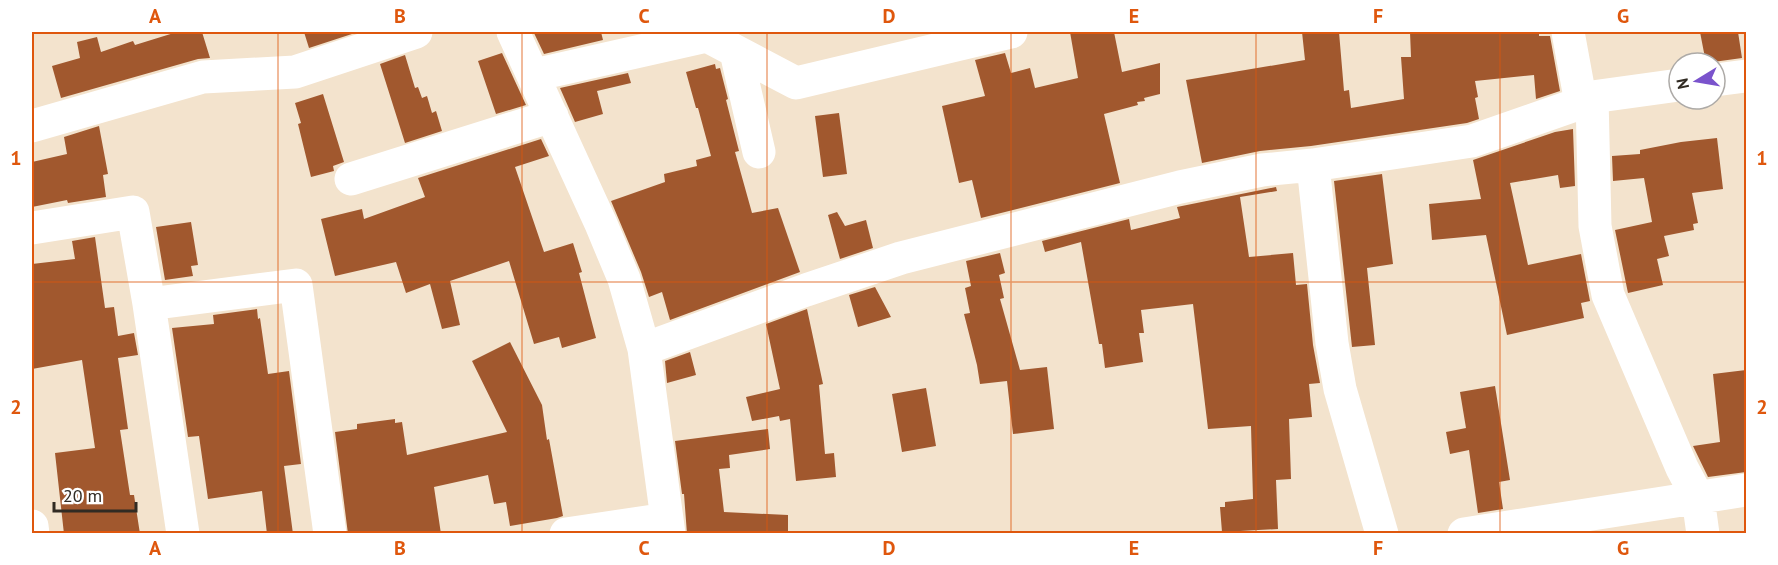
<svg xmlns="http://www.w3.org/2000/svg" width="1778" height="565" font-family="'PT Sans',sans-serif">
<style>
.building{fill:#a1582e}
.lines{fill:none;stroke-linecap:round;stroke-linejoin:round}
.minor{stroke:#fff;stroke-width:33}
.grid{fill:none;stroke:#df570d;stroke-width:1.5;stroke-opacity:0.55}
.neatline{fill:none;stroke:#df570d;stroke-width:2}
.grid-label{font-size:20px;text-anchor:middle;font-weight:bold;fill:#df570d}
</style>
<rect width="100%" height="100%" fill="#f3e3cd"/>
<path class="building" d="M177 32H202L210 58 198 59 61 98 52 66 80 58 77 42 97 37 101 52 133 41 135 45Z
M304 32H358L309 48Z
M1070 32H1114L1122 72 1160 63V94L1144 98 1145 101 1137 102 1138 105 1104 114 1120 183 981 218 972 180 959 183 942 106 985 96 975 60 1005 53 1011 73 1030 68 1035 88 1078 78Z
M1302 32H1339L1344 91 1349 90 1351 108 1404 99 1401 57H1411L1410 32H1539V36H1550L1560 91 1536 99 1534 75 1475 81 1478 97 1475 98 1479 119 1467 123 1311 146 1260 151 1202 163 1186 80 1305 60Z
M1700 32H1738L1742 58 1706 63Z
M534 33 601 32 603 40 544 54Z
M502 53 526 105 496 114 478 61Z
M405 55 415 88 418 87 422 98 427 96 432 113 436 111 442 131 405 143 380 64Z
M715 64 716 69 720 68 728 99 726 100 739 151 735 152 752 213 778 208 800 272 670 320 662 292 649 297 641 272 611 201 665 182 664 174 697 166 696 160 711 156 698 108H696L686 72Z
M628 73 631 83 597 91 603 114 575 122 560 88Z
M323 94 344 162 333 166 334 171 311 177 298 124 301 123 295 103Z
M839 113 847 174 823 177 815 116Z
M99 126 108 174 103 175 106 197 68 203 67 200 32 207V162L67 154 64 137Z
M1573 129 1575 186 1560 188 1558 175 1510 183 1528 265 1581 254 1590 301 1581 303 1584 318 1507 335 1486 235 1432 240 1429 204 1481 199 1473 160 1555 132Z
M1717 138 1723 189 1692 193 1698 223 1693 224 1694 230 1664 236 1669 256 1657 259 1663 285 1628 293 1615 230 1652 222 1644 178 1613 181 1612 156 1640 154V150L1681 142Z
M541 139 549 156 515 167 544 252 573 243 582 272 579 273 596 338 562 348 559 337 534 344 509 261 450 281 460 325 442 329 430 284 406 293 396 262 335 276 321 219 362 209 364 219 425 197 418 178Z
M1382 174 1393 264 1367 268 1375 345 1352 347 1334 181Z
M1276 187 1277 191 1240 197 1249 257 1293 253 1296 285 1307 284 1313 345 1320 383 1309 384 1312 417 1289 419 1291 479 1276 480 1278 529 1222 532 1220 507H1225V502L1253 499 1251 426 1208 429 1193 304 1141 310 1144 333H1139L1143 362 1105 368 1102 344H1099L1081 242 1045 252 1042 241 1129 219 1131 230 1180 218 1177 207Z
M837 212 845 226 866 220 873 248 840 259 828 215Z
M191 222 198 265 191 266 193 276 165 280 156 227Z
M95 237 105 308 114 307 118 336 134 333 138 355 118 358 128 429 120 430 130 495H134L140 534H64L55 453 95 448 82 360 32 369V264L75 259 72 241Z
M1000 253 1005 273 999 275 1004 298 1000 299 1020 370 1047 367 1054 429 1013 434 1007 381 980 384 977 365 964 314 970 313 965 288 971 286 966 261Z
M875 287 891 317 858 327 849 295Z
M257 309 258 319 260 318 268 374 289 371 301 464 284 466 293 534H267L262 491 208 499 199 436 188 437 172 328 214 324 213 315Z
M807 309 823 384 819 385 825 454 834 453 836 477 796 481 790 419 780 421 779 416 752 421 746 397 780 389 766 324Z
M510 342 542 405 547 440 549 439 563 516 557 518 510 526 506 502 494 504 488 475 434 487 441 534H348L335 432 357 429V424L395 419V423L402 422 407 455 507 432 472 361Z
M690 352 696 375 667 383 665 361Z
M1746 370V472L1708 477 1693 446 1720 442 1713 374Z
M1495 386 1510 480 1499 482 1503 509 1478 513 1469 450 1450 454 1446 432 1466 428 1460 392Z
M926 388 936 446 902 452 892 394Z
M768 429 770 449 729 455 730 468 719 469 724 512 788 515V534H687L684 494H682L675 441Z"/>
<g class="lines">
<path class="minor" d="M513 32 601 224 624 279 644 349 669 534
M1568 32 1581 103
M736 52 759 152
M534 75 707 36 796 83 1011 32
M1715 80 1746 76
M1592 97 1595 226 1608 295 1682 468 1698 498 1703 534
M32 126 203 77 295 72 416 32
M1313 165 1332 343 1340 389 1382 534
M351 179 552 116
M32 228 133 212 149 304 183 534
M149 304 296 285 330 534
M644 349 806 290 901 258 1180 187 1262 170 1313 165 1472 141 1581 103 1592 97 1679 85
M32 526 33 534
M566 534 667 519
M1464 534 1746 490"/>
</g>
<path class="grid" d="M278 32V534M522 32V534M767 32V534M1011 32V534M1256 32V534M1500 32V534M32 282H1746"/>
<rect width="1778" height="565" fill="none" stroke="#ffffff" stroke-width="66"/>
<g transform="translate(1697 81) rotate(259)"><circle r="28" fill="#ffffff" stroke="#adaaa7" stroke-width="1.5"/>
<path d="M0-4.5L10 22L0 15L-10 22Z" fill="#7a53cc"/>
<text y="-9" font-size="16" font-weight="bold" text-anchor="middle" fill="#312b23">N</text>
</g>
<path d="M54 502v9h82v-9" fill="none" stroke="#312b23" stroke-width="3"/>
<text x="63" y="502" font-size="18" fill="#312b23" stroke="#ffffff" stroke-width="4.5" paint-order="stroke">20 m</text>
<rect x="33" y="33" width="1712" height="499" class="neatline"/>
<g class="grid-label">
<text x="155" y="23">A</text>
<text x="400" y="23">B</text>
<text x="644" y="23">C</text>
<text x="889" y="23">D</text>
<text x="1134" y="23">E</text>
<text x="1378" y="23">F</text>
<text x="1623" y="23">G</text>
<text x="16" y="165">1</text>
<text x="1762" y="165">1</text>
<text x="16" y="414">2</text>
<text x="1762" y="414">2</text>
<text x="155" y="555">A</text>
<text x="400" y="555">B</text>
<text x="644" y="555">C</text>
<text x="889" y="555">D</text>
<text x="1134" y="555">E</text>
<text x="1378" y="555">F</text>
<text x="1623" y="555">G</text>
</g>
</svg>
